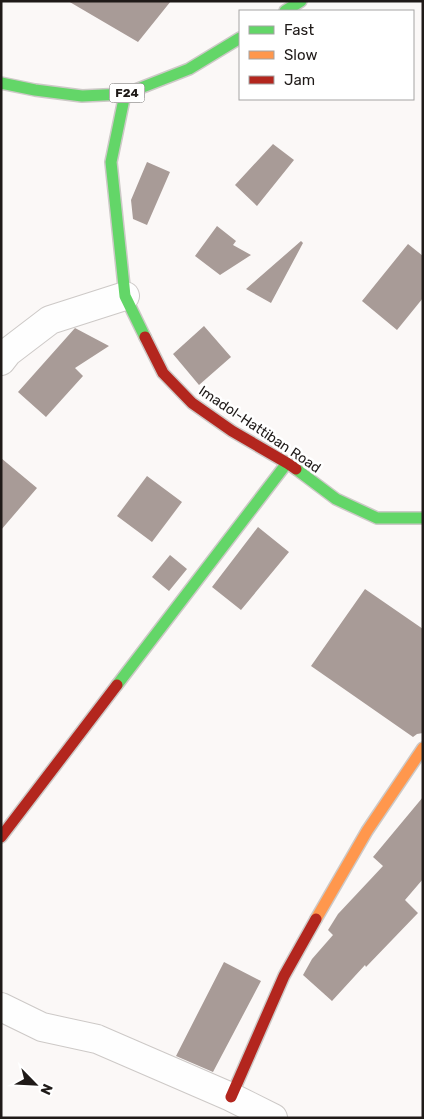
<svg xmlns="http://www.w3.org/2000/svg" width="424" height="1119" font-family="Rubik,sans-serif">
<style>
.building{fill:#a89b97}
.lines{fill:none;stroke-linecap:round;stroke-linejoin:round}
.street-casing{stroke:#cdc9c7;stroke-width:30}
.fast-casing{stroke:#cdc9c7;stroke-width:14}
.slow-casing{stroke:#cdc9c7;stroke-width:14}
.jam-casing{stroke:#cdc9c7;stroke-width:14}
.street{stroke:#fefefe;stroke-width:28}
.fast{stroke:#63d668;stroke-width:11}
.slow{stroke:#ff974d;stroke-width:11}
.jam{stroke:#b3261e;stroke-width:11}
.labels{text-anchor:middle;stroke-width:5;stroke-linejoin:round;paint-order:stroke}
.shield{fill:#fff;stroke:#625f5d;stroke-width:1}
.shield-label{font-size:12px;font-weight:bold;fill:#1f1a18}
.street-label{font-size:14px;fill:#1f1a18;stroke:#fff}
</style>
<rect width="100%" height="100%" fill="#fbf8f7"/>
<path class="building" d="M68 1H171L138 42Z
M273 144 294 160 257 206 235 185Z
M147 162 170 172 147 225 133 219 131 200Z
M217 226 236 241 233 245 251 255 220 275 195 256Z
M301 241 303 243 271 303 246 289Z
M408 244 423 256V298L397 330 362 301Z
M204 326 231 357 199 385 173 354Z
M75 328 109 346 75 368 83 376 46 417 18 392Z
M1 458 37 488 1 530Z
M147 476 182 502 152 542 117 516Z
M258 527 289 552 241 610 212 587Z
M170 555 187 569 169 591 152 577Z
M365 589 423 629V733L417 734 413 737 311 666Z
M423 797V879L405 900 418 913 366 967 365 965 332 1001 303 975 312 959 333 935 328 930 338 914 383 866 373 857Z
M224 962 261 981 213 1072 176 1056Z"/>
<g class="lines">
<g class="street-casing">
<path id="street" d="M1 361 8 352 50 320 125 296
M1 1007 42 1027 97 1039 231 1097 273 1118"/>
</g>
<g class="fast-casing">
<path id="fast" d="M285 11 301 1
M1 83 35 90 82 96 125 94 189 69 240 38
M125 94 111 162 125 296 145 337
M296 469 336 499 377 518H423
M117 685 287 463"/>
</g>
<g class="slow-casing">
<path id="slow" d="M316 919 367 831 423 748"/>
</g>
<g class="jam-casing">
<path id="jam" d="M145 337 163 373 192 403 232 431 287 463 296 469
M1 837 117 685
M231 1097 284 976 316 919"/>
</g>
<use href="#street" class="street"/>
<use href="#fast" class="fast"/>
<use href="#slow" class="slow"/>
<use href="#jam" class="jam"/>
</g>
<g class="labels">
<rect class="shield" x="109.5" y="83.5" width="35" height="19" rx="4"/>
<g class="shield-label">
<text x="127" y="97">F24</text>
</g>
<g class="street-label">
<text transform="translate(260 429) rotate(34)" y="5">Imadol-Hattiban Road</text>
</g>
</g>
<rect width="424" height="1119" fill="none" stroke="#1f1a18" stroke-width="5"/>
<rect x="239" y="10" width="175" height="90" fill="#ffffff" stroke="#a5a3a3"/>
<rect x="249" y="26" width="25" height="8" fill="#63d668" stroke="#a5a3a3"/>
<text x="284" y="35" font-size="15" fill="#1f1a18">Fast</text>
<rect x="249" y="51" width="25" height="8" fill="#ff974d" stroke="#a5a3a3"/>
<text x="284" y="60" font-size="15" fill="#1f1a18">Slow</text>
<rect x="249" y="76" width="25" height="8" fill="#b3261e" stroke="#a5a3a3"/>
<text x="284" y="85" font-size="15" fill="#1f1a18">Jam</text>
<g transform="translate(35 1084) rotate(114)" stroke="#ffffff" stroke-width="4" paint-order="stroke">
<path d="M0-4L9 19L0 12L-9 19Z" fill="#1f1a18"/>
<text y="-8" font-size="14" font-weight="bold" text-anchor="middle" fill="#1f1a18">N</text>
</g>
</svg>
